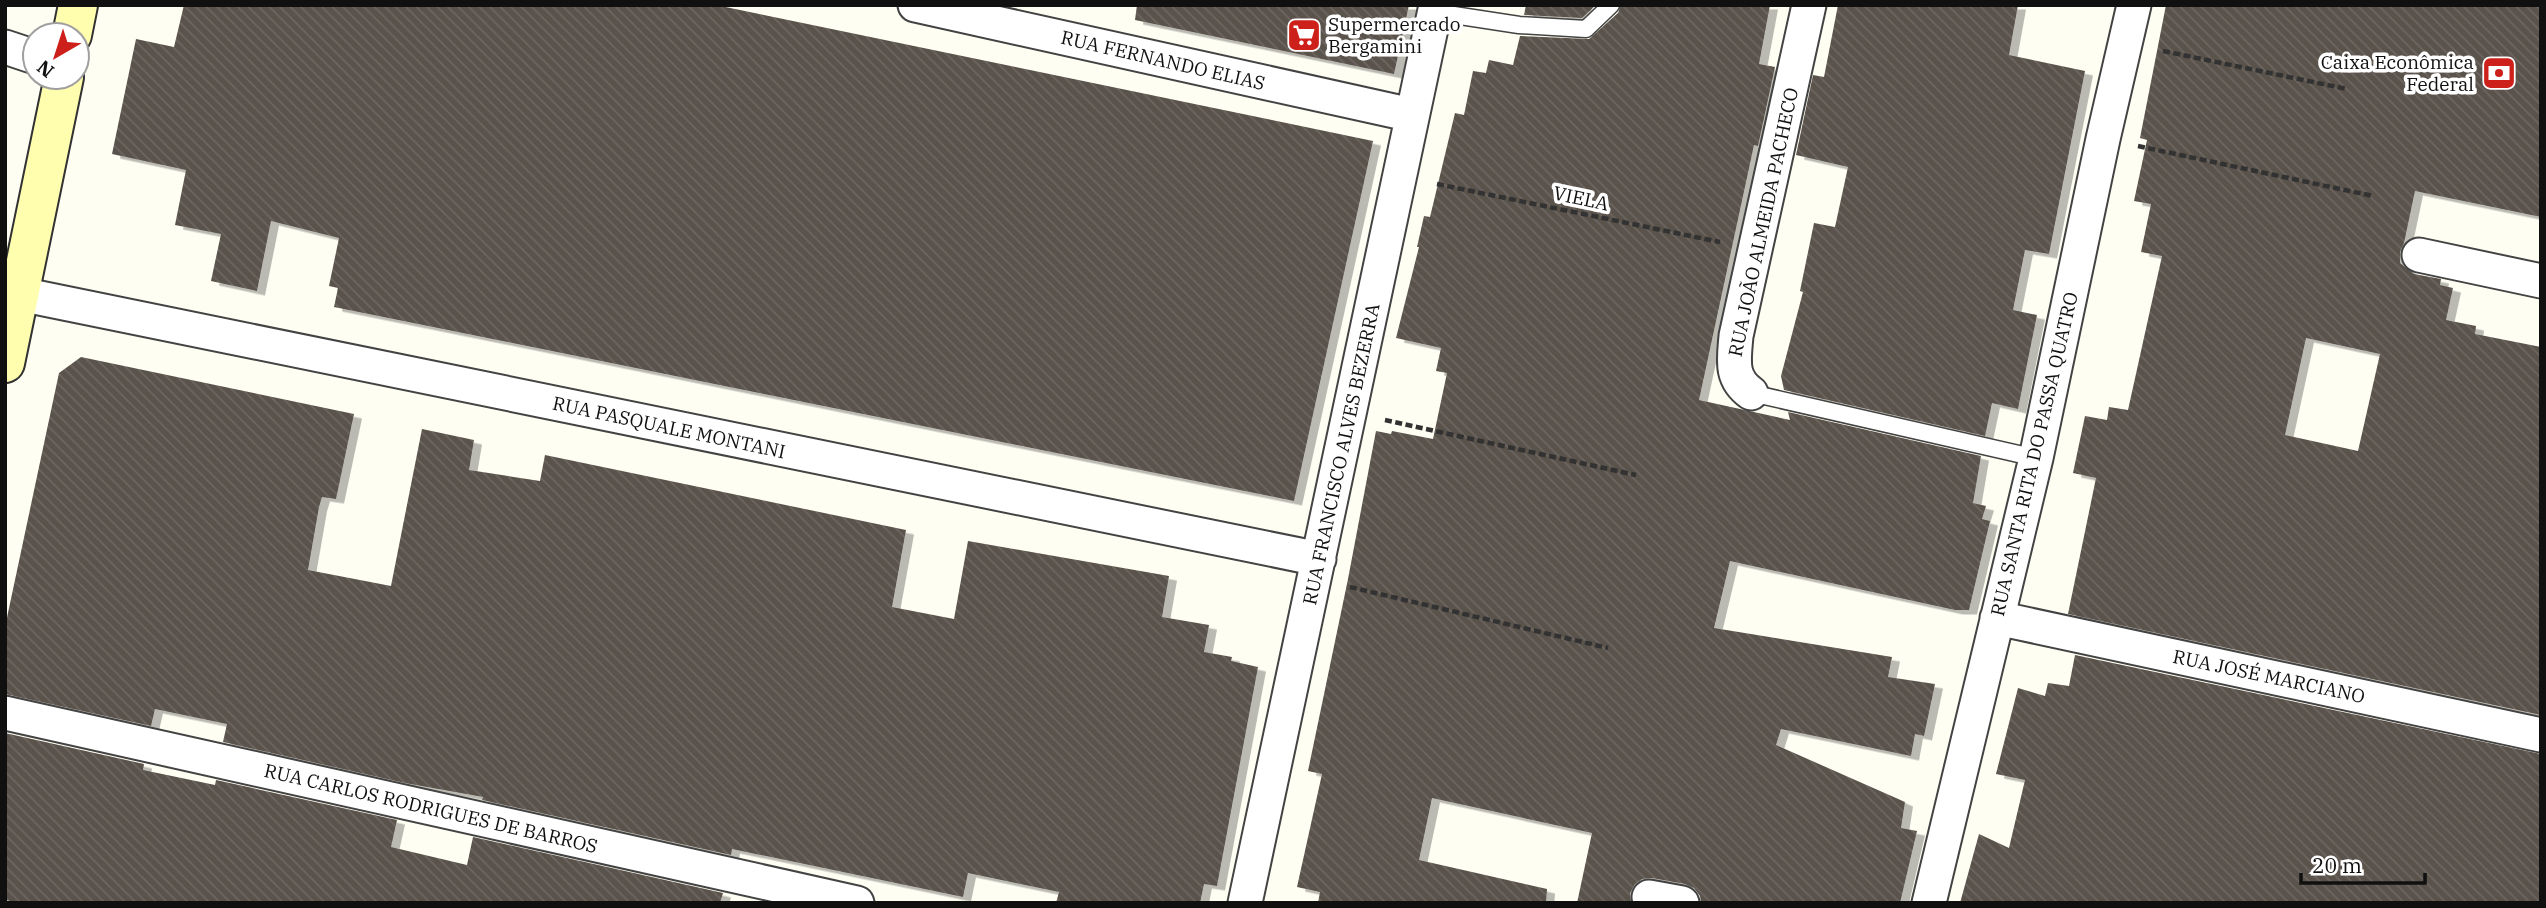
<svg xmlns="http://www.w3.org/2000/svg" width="2546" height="908" font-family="'IBM Plex Serif',serif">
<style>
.building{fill:url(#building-back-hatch);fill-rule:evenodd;filter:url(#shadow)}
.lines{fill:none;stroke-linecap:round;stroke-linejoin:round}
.lane-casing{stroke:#434343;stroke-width:19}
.street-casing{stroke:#434343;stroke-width:37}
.secondary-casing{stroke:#323232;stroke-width:42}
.path{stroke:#323232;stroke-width:4.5;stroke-dasharray:7 3.5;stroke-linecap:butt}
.lane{stroke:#fff;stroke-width:16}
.street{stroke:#fff;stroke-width:33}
.secondary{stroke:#fffdae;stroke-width:38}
.labels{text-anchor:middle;stroke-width:7;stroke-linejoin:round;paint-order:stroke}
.poi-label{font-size:19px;fill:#101010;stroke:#fff;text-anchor:start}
.street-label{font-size:19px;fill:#101010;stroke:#fff}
</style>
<defs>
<pattern id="building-back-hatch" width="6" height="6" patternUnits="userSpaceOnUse" patternTransform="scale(1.75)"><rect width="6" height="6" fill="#5a524b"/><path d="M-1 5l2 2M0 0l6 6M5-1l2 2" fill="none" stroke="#6d6661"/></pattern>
<filter id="shadow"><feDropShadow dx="8" dy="4.5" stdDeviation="0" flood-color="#0004"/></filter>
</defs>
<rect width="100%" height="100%" fill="#fffef3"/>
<path class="building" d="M184 5H716L1373 141 1294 501 334 307 338 288 329 286 339 238 271 221 257 291 211 281 221 234 175 225 186 170 112 154 136 39 174 47Z
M1137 5H1409L1394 74 1135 20Z
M1526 5H1596L1582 18 1524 15Z
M1621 5H1770L1759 64 1775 67 1758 146 1754 145 1699 400 1790 420 1788 412 1981 456 1973 503 1986 506 1982 519 1990 521 1969 610H1955L1730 561 1714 628 1892 657 1888 677 1935 684 1924 736 1915 734 1911 756 1781 729 1776 745 1905 802 1901 828 1917 831 1900 903H1701L1700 896 1694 888 1685 884 1652 878 1642 879 1635 884 1630 893 1631 903H1577L1592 833 1432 798 1419 860 1547 889 1546 903H1318L1320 892 1297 887 1322 774 1308 771 1348 579 1376 431 1391 434 1392 431 1433 439 1447 373 1436 371 1441 348 1396 338 1419 247H1417L1424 216 1430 217 1455 113 1464 115 1473 71 1486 73 1489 60 1513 65 1520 36 1589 39 1618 13Z
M1838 5H2018L2009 55 2085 71 2049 254 2025 250 2013 310 2037 315 2018 409 1992 403 1985 436 1784 390 1781 376 1803 292 1800 291 1814 223 1835 227 1848 167 1796 155 1813 75 1824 77Z
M2166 5H2541V217L2415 191 2404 243 2400 252V263L2414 274 2441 279 2440 285 2453 288 2446 320 2476 326 2475 334 2541 347V715L2068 614 2096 478 2073 473 2085 416 2107 420 2109 407 2128 410 2162 256 2141 252 2151 204 2134 201 2147 140 2140 138ZM2306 338 2380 354 2358 451 2285 435Z
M81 357 354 414 336 499 322 497 319 507 308 570 391 586 422 429 474 440 469 470 540 481 545 455 906 530 892 607 954 619 968 541 1169 576 1162 617 1209 625 1204 652 1232 657 1231 661 1258 667 1217 886 1204 884 1200 903H1056L1059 892 968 873 963 897 732 849 731 855 482 800 483 797 405 783 223 742 227 724 155 709 151 726 5 694V627L59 373Z
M2075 655 2541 754V903H1960L1979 834 2009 848 2025 780 1996 774 2018 688 2045 696 2048 683 2069 686Z
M5 733 144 764 143 770 215 785 216 780 397 820 391 847 467 865 473 837 723 893 720 903H21L5 900Z"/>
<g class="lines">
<g class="lane-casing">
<path id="lane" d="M1434 12 1519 25 1586 29 1611 5
M1751 393 2036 458"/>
</g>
<g class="street-casing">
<path id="street" d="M915 5 1412 115
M5 47 35 57
M2419 255 2541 281
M20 294 1319 559
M1751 393C1730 378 1734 360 1736 336L1809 5
M1997 618 2541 735
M5 713 857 903
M1649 897 1682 903
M1245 903 1436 5
M1929 903 2036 458 2103 139 2134 5"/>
</g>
<g class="secondary-casing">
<path id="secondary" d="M72 35 78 5
M5 363 64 77"/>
</g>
<path class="path" d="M2163 51 2347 89
M2138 146 2373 196
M1437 184 1720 242
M1385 420 1636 475
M1350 587 1608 648"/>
<use href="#lane" class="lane"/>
<use href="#street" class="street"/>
<use href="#secondary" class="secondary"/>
</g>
<defs>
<g id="supermarket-square" transform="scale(1.75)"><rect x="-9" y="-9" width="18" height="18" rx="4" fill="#ce201a" stroke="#fff"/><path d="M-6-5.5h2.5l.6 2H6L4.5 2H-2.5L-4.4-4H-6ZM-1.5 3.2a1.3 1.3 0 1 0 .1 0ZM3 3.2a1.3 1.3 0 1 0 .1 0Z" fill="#fff"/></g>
<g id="bank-square" transform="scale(1.75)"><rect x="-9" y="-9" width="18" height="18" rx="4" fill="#ce201a" stroke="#fff"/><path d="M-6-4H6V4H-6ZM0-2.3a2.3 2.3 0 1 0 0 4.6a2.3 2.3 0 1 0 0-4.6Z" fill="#fff"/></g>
</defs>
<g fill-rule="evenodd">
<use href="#supermarket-square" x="1304" y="35"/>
<use href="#bank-square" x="2499" y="73"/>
</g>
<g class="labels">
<g class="poi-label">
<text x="1328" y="31">Supermercado<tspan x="1328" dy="22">Bergamini</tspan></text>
<text x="2474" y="69" text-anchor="end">Caixa Econômica<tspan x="2474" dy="22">Federal</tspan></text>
</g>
<g class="street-label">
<text transform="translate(1163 60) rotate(13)" y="7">RUA FERNANDO ELIAS</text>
<text transform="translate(1581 198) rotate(12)" y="7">VIELA</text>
<text transform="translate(1763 222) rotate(-78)" y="7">RUA JOÃO ALMEIDA PACHECO</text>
<text transform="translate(669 427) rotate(12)" y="7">RUA PASQUALE MONTANI</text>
<text transform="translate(1341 454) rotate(-78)" y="7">RUA FRANCISCO ALVES BEZERRA</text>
<text transform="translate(2034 454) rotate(-77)" y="7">RUA SANTA RITA DO PASSA QUATRO</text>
<text transform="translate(2269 676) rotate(12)" y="7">RUA JOSÉ MARCIANO</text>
<text transform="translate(431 808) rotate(13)" y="7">RUA CARLOS RODRIGUES DE BARROS</text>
</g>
</g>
<rect width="2546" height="908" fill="none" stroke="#101010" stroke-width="14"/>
<g transform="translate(56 56) rotate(219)"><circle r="33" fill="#ffffff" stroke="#9f9f9f" stroke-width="2"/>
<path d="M0-5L12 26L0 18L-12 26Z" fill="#ce201a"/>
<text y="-10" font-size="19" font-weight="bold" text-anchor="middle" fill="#101010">N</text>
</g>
<path d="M2301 873v10h124v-10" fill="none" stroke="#101010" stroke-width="3.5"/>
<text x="2312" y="873" font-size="21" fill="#101010" stroke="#ffffff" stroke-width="5" paint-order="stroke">20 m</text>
</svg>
